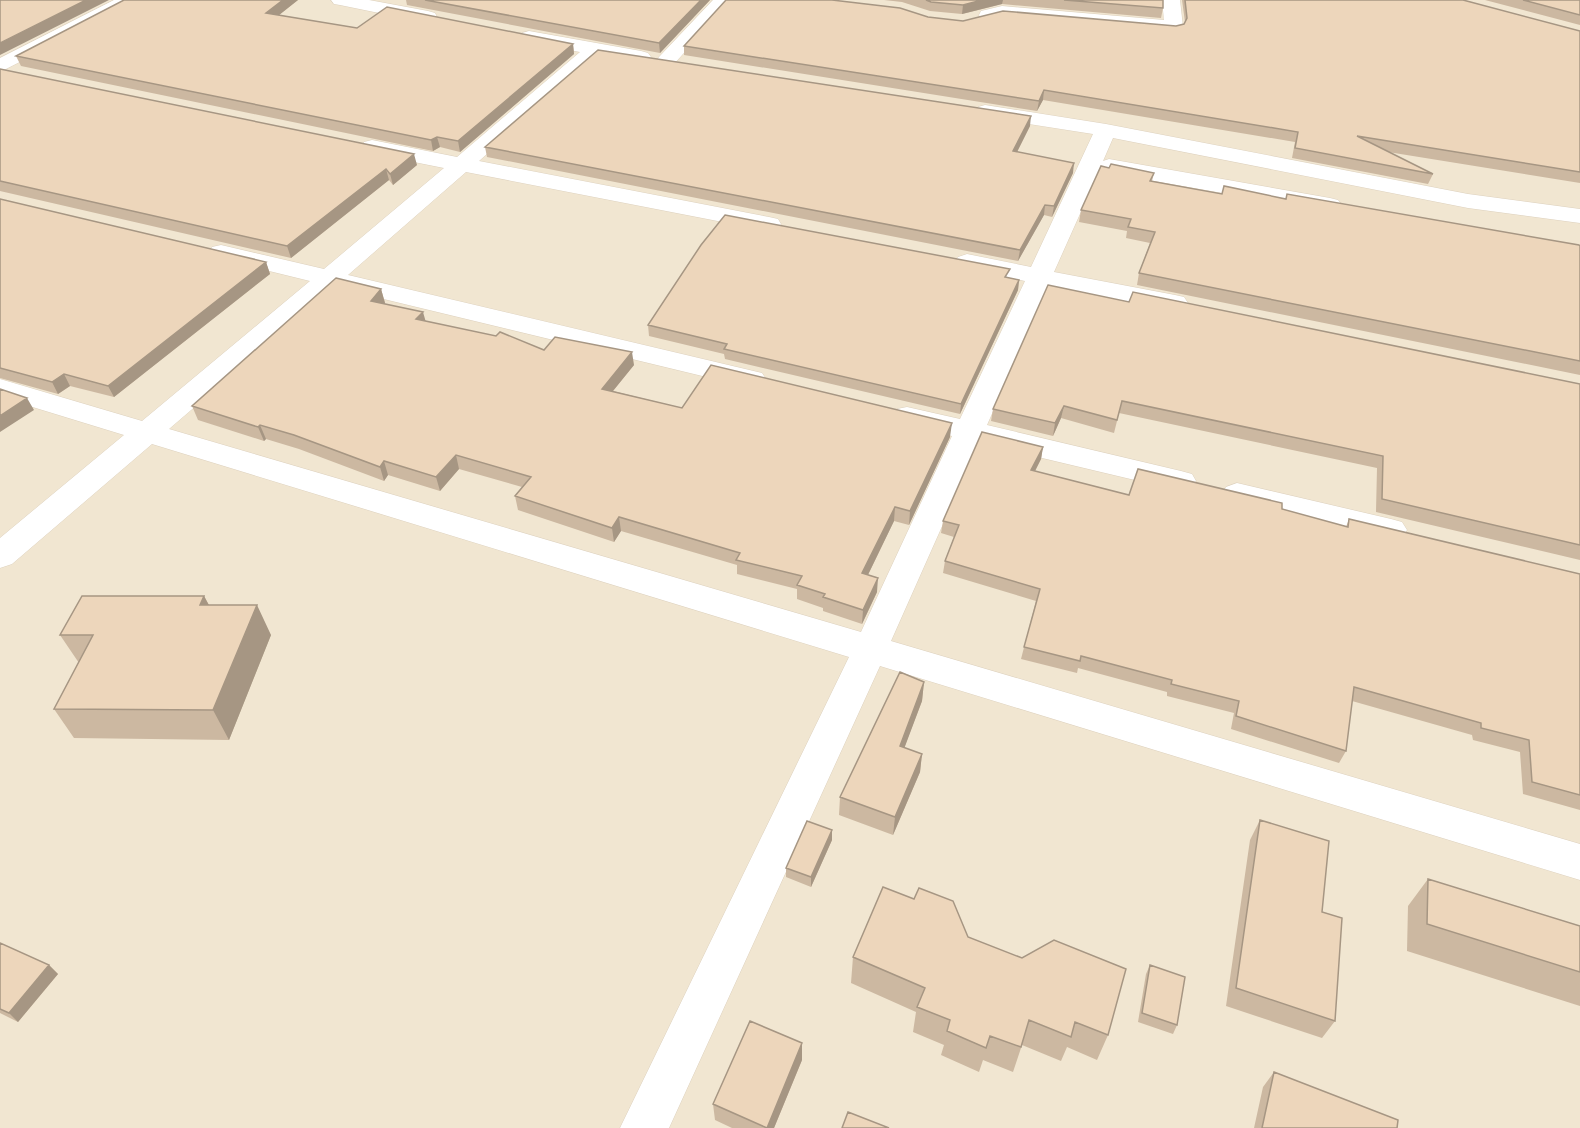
<svg xmlns="http://www.w3.org/2000/svg" width="1580" height="1128" font-family="Poppins,sans-serif">
<style>
.residential{fill:#f1e6d1}
.lines{fill:none;stroke-linecap:round;stroke-linejoin:round}
.minor-casing{stroke:#ddd1be;stroke-width:1}
.minor{fill:#fff;fill-rule:evenodd}
.wall{fill:#ccb8a1}
.shaded-wall{fill:#a69683}
.building{fill:#edd6bb;stroke:#a69683;stroke-width:1.5}
</style>
<rect width="100%" height="100%" fill="#faf4e2"/>
<path class="residential" d="M0 0H1580V1128H0Z"/>
<g class="lines">
<g class="minor-casing">
<path id="minor" d="M114 0H137L134 4 0 72V58Z
M331 0H369L428 11 435 13 437 17 435 21 428 23 340 5 334 4Z
M713 0H732L673 65H659L656 61 659 57Z
M1162 0H1180L1183 27 1181 31 1174 33 1002 18 988 21 981 19 979 15 981 11 1002 6 1164 20Z
M529 31 641 51 648 53 651 57 648 61 641 63 599 55 479 161 769 217 778 219 781 224 778 229 769 231 466 172 348 275 762 373 766 379 762 385 752 388 334 287 169 429 861 632 952 436 897 423 892 416 897 409 907 407 960 419 1025 281 958 267 954 262 958 257 967 254 1031 267 1093 134 985 117 978 115 974 111 978 107 985 105 1106 124 1468 194 1580 209V223L1468 208 1113 138 1103 161 1109 159 1330 198 1338 200 1342 205 1338 210 1330 212 1109 173 1100 169 1054 272 1175 295 1184 297 1188 303 1184 309 1175 311 1048 286 987 425 1181 471 1192 474 1196 481 1192 488 1181 491 979 443 891 641 1580 844V880L880 666 669 1128H620L849 657 152 444 12 564 0 568V538L124 435 0 397V379L142 421 310 281 212 257 209 252 212 247 221 245 324 269 444 168 364 152 361 147 364 142 372 140 457 157 580 52 522 41 519 37 522 33Z
M1237 483 1391 519 1402 522 1407 530 1402 538 1391 541 1226 501 1221 494 1226 487Z"/>
</g>
<use href="#minor" class="minor"/>
</g>
<path class="wall" d="M124 0H298L279 15 357 28 573 44 574 54 460 152 440 147 433 151 21 66 16 56Z
M406 0H710L660 53 407 5Z
M884 0H1163V8L1161 18 1002 4 962 14 930 11 902 2Z
M1182 0H1463L1580 31V183L1388 152 1433 174 1428 184 1292 158 1295 142 1043 100 1037 111 684 55V46L928 17 963 21 1176 26 1184 24 1185 22Z
M1485 0H1580V25Z
M0 69 417 165 393 185 389 180 291 258 0 191Z
M1030 126 1017 152 1073 173 1052 217 1044 215 1018 261 487 157 485 147Z
M1109 168 1154 173 1152 181 1222 194 1286 199 1287 194 1580 246V375L1137 285 1139 273 1150 243 1126 238 1127 231 1079 222 1081 210Z
M0 199 266 262 270 274 114 397 70 386 58 394 0 378Z
M1008 278 1019 280 1018 290 960 414 725 359 724 354 649 336 648 325Z
M381 289 385 303 384 304 425 321 544 350 634 365 613 391 682 408 950 437 909 525 894 521 868 575 877 592 862 624 823 611V608L797 599V589L737 574V565L621 531 614 542 518 510 515 496 522 487 459 469 440 491 388 475 384 481 299 449 266 439 264 441 198 420 192 406Z
M1129 302 1580 384V560L1376 512 1377 468 1119 413 1114 433 1061 418 1053 436 991 421 993 409Z
M1043 447 1041 459 1035 471 1129 495 1282 509 1346 527 1349 519 1580 574V810L1523 794 1520 752 1473 740 1472 735 1352 701 1346 751 1339 763 1231 729 1234 713 1167 696V692L1078 668 1077 673 1021 659 1036 601 943 573 945 561 954 537 941 533 943 521Z
M204 596 209 605 271 635 229 740 74 738 54 709 79 663 60 635Z
M924 682 922 701 904 748 922 754 920 772 893 835 839 815 840 797Z
M1260 820 1322 912 1335 1021 1322 1038 1226 1006 1250 840Z
M832 830V840L811 887 786 877V868Z
M1428 879 1580 926V1006L1407 951 1408 906Z
M968 937 1022 958 1108 1035 1097 1060 1067 1047 1061 1061 1022 1045 1013 1072 983 1060 979 1072 941 1055 944 1045 913 1032 916 1012 851 983 853 957Z
M0 943 49 965 58 974 18 1022 0 1013Z
M1150 965 1177 1025 1173 1034 1138 1022 1146 974Z
M802 1060 774 1128H732L715 1120 713 1104Z
M1274 1072 1397 1128H1254L1263 1087Z"/>
<path class="shaded-wall" d="M86 0H109L0 55V43Z
M283 0H298L269 23 266 13Z
M701 0H710L660 53 659 43Z
M982 0H1003L1002 4 962 14 963 5Z
M573 44 574 54 460 152 458 141Z
M1044 90 1043 100 1037 111 1039 101Z
M1031 116 1030 126 1012 162 1013 151Z
M437 137 440 147 433 151 431 140Z
M414 154 417 165 393 185 390 174Z
M1074 163 1073 173 1052 217 1054 206Z
M386 169 389 180 291 258 287 246Z
M1045 205 1044 215 1018 261 1020 250Z
M266 262 270 274 114 397 108 386Z
M1019 280 1018 290 960 414 961 404Z
M381 289 385 303 375 314 371 301Z
M423 312 427 326 416 319Z
M632 352 634 365 604 402 602 389Z
M64 374 70 386 58 394 52 382Z
M27 398 34 410 0 432V416Z
M1064 406 1061 418 1053 436 1055 423Z
M952 423 950 437 909 525 910 511Z
M260 425 266 439 264 441 258 427Z
M1043 447 1041 459 1029 483 1031 470Z
M456 455 459 469 440 491 436 477Z
M384 461 388 475 384 481 380 467Z
M895 507 894 521 862 587V573Z
M619 517 621 531 614 542 612 528Z
M878 578 877 592 862 624 863 610Z
M204 596 220 626 200 605Z
M257 605 271 635 229 740 213 710Z
M924 682 922 701 898 765 900 746Z
M922 754 920 772 893 835 895 817Z
M832 830V840L811 887V877Z
M49 965 58 974 18 1022 9 1013Z
M802 1043V1060L774 1128H767Z"/>
<path class="building" d="M0 0H86L0 43Z
M124 0H283L266 13 357 28 387 7 573 44 458 141 437 137 431 140 16 56Z
M425 0H701L659 43Z
M726 0H832L900 8 928 17 963 21 1003 11 1176 26 1184 24 1187 18 1185 0H1463L1580 31V172L1357 136 1433 174 1295 148 1298 132 1274 128 1044 90 1039 101 684 46Z
M926 0H982L963 5 931 2Z
M1064 0H1163V8Z
M1523 0H1580V15Z
M598 50 1031 116 1013 151 1074 163 1054 206 1045 205 1020 250 485 147Z
M0 69 414 154 390 174 386 169 287 246 0 181Z
M1111 164 1154 173 1150 181 1222 194 1224 186 1286 199 1287 194 1579 245 1580 246V361L1139 273 1155 232 1128 227 1131 219 1081 210 1101 166 1109 168Z
M0 199 266 262 108 386 64 374 52 382 0 368Z
M725 215 1010 269 1005 277 1019 280 961 404 724 349 727 344 648 325 701 245Z
M336 278 381 289 371 301 423 312 416 319 496 336 500 332 544 350 555 337 632 352 602 389 682 408 711 365 952 423 910 511 895 507 862 573 878 578 863 610 823 597 825 594 797 585 802 576 736 560 740 553 619 517 612 528 515 496 531 477 456 455 436 477 384 461 380 467 294 435 260 425 258 427 192 406Z
M1048 285 1129 302 1133 292 1580 384V545L1382 499 1383 456 1122 401 1117 420 1064 406 1055 423 993 409Z
M0 389 27 398 0 416Z
M982 432 1043 447 1031 470 1129 495 1138 469 1282 503V509L1348 527 1349 519 1580 574V795L1532 782 1529 740 1481 728V723L1354 687 1346 751 1236 716 1239 701 1171 684 1172 680 1081 656 1080 661 1024 647 1040 589 945 561 959 525 943 521Z
M82 596H204L200 605H257L213 710 54 709 93 635H60Z
M900 672 924 682 900 746 922 754 895 817 840 797Z
M1260 820 1329 841 1322 912 1342 918 1335 1021 1236 988Z
M807 821 832 830 811 877 786 868Z
M1428 879 1580 926V972L1427 924Z
M883 887 914 899 919 888 953 901 968 937 1022 958 1054 940 1126 969 1108 1035 1075 1022 1071 1037 1029 1020 1021 1047 990 1036 986 1048 947 1031 950 1020 917 1007 925 988 853 957Z
M0 943 49 965 9 1013 0 1009Z
M1150 965 1185 977 1177 1025 1142 1013Z
M750 1021 802 1043 767 1128 713 1104Z
M1274 1072 1398 1120 1397 1128H1262Z
M848 1112 889 1128H842Z"/>
</svg>
